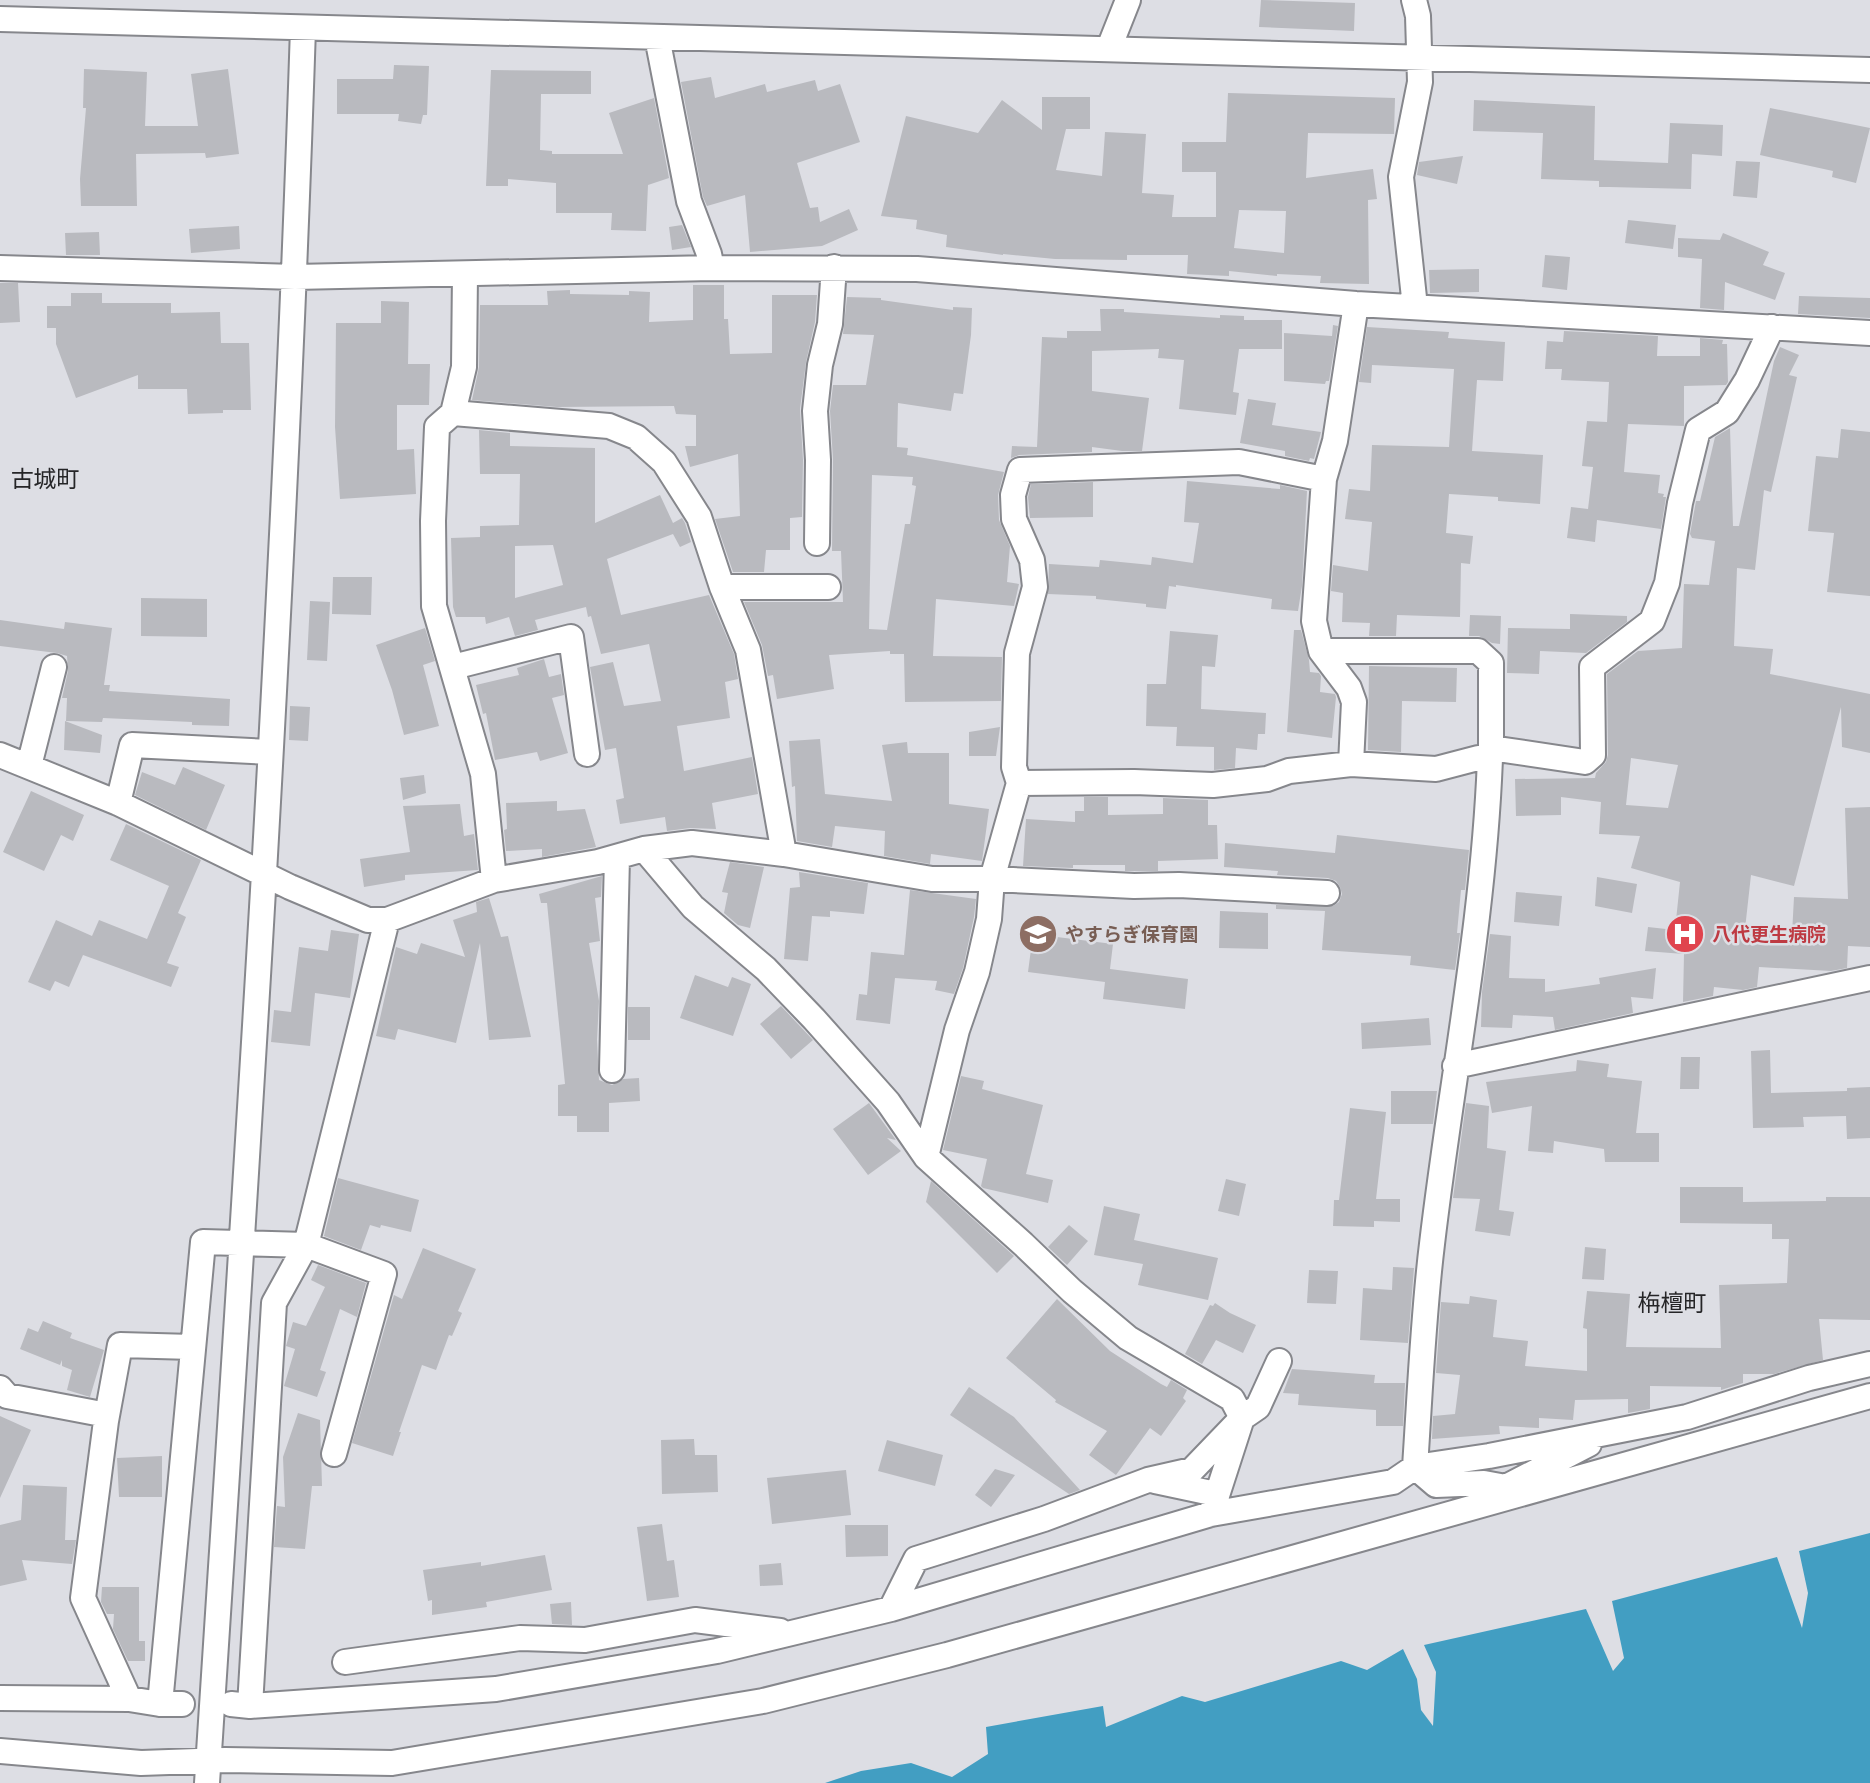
<svg xmlns="http://www.w3.org/2000/svg" width="1870" height="1783" font-family="'Source Sans 3','Noto Sans JP',sans-serif">
<style>
.water{fill:#429ec2}
.building{fill:#b9babf;fill-rule:evenodd}
.lines{fill:none;stroke-linecap:round;stroke-linejoin:round}
.minor-casing{stroke:#86878c;stroke-width:28}
.minor{stroke:#fff;stroke-width:24}
.labels{text-anchor:middle;stroke-width:5;stroke-linejoin:round;paint-order:stroke}
.education-label{font-size:19px;font-weight:bold;fill:#785e54;stroke:#dddee4;text-anchor:start}
.health-label{font-size:19px;font-weight:bold;fill:#be3a42;stroke:#dddee4;text-anchor:start}
.quarter-label{font-size:23px;fill:#252527;stroke:#dddee4}
</style>
<rect width="100%" height="100%" fill="#dddee4"/>
<path class="water" d="M1870 1533V1783H825L861 1771 911 1763 952 1777 988 1754 986 1727 1103 1706 1106 1727 1182 1696 1205 1702 1341 1661 1367 1670 1403 1649 1417 1679 1421 1710 1433 1726 1436 1672 1424 1645 1586 1609 1613 1671 1624 1658 1612 1601 1777 1557 1802 1628 1808 1593 1799 1551Z"/>
<path class="building" d="M1261 0 1355 3 1354 31 1259 27Z
M394 65 429 66 427 115H423L421 124 398 121 399 114H337V79H393Z
M84 69 147 72 145 126H198L191 74 228 69 239 154 206 158 205 153 136 154 137 206H81L80 179 86 108H83Z
M491 70 591 71V94H541L540 150 552 151V154H623L609 113 654 98 669 178 648 185 646 231 611 230 612 213H556V183L508 179V186H486Z
M711 77 715 98 765 84 767 92 815 80 818 91 840 84 860 142 797 163 810 208 818 207 820 222 849 209 858 230 822 246 750 252 745 195 707 206 703 197 681 82Z
M1228 93 1395 98 1394 134 1308 133 1306 178 1373 169 1377 199 1368 200 1369 284 1320 283 1321 276 1277 274V276L1229 271V276L1187 274 1188 255H1127V260L1055 259 1003 254V255L946 247 947 235 916 229 917 220 881 216 906 116 978 133 1002 100 1042 130V97H1090V129H1066L1056 170 1102 176 1105 132 1146 134 1142 193 1174 195 1172 217H1216V172H1182V142H1226ZM1239 210 1286 211 1284 253 1234 248Z
M1474 100 1595 106 1594 160 1668 163 1670 123 1723 125 1722 156 1692 154 1691 189 1609 187H1599V181L1541 179 1543 133 1473 131Z
M1770 108 1870 128 1856 183 1832 177 1833 171 1760 155Z
M1463 156 1457 184 1417 175 1419 162Z
M1736 161 1760 162 1757 198 1733 196Z
M1628 220 1676 225 1673 249 1625 243Z
M682 225 691 247 672 250 669 227Z
M239 226 240 249 191 253 189 229Z
M99 232 100 255H66L65 233Z
M1723 233 1769 252 1763 265 1785 273 1775 300 1725 282 1724 310 1700 308 1702 259 1678 257V238L1720 240Z
M1545 255 1570 257 1567 290 1542 287Z
M1479 269V292L1430 293 1429 270Z
M0 283H18L20 322 0 323Z
M693 285H724V319H728L730 354 772 353V295H817L815 322 806 362 800 409 803 460 802 517 790 518V550H766L764 572H733L715 519 740 516 738 454 690 467 685 446H696V415L676 414 674 406 557 407 472 400 479 367 480 305H548L547 291 570 290V294L629 295V291L650 292 649 322 693 320Z
M71 293H102V303H171V313L220 312 221 343H249L251 410H223V413L188 414 187 389H138V375L76 398 56 344V328H47V306H71Z
M1799 296 1870 298V318L1798 314Z
M847 297 881 298V300L953 310V307L972 308 971 335 963 394 954 393 951 411 898 403 897 447 908 448 907 455 1004 472 998 495 999 520 1010 546 1007 582 1019 584 1014 606 936 599 933 656 1002 657 1001 701 905 702 904 654H890V651L829 655 834 689 777 699 773 675 768 676 762 645 744 602H843L841 551H832L833 460 830 411 833 385H866L874 335 843 334ZM872 475 913 477 912 485 916 486 910 524H905L887 630 869 629Z
M381 301 409 302 408 364H430L429 405H397V450L414 449 416 494 340 499 335 427 336 323H381Z
M1100 309H1124V312L1220 318V315L1244 316V320H1282V349H1239L1233 392 1239 393 1236 415 1179 409 1184 360 1158 358 1159 349 1092 351V391L1149 398 1142 451H1122L1092 447V452L1019 455 1011 458 1012 446 1037 447 1042 337 1067 338V331H1101Z
M1333 325 1338 326 1329 381H1326L1325 384 1284 381V333L1332 336Z
M1367 327 1449 332 1448 338 1505 342 1503 381 1477 380 1472 451 1543 455 1540 504 1498 501V497L1449 494 1446 533 1473 536 1470 564 1461 563 1460 617 1397 615 1396 636H1369L1370 623 1342 622 1343 593 1331 591 1333 565 1368 571 1372 522 1345 519 1349 489 1370 491 1372 445 1449 447 1454 369 1372 365 1371 383 1359 382Z
M1564 331 1658 336 1657 356H1700V338L1723 340 1722 344H1727L1728 382 1726 385 1684 386V426L1628 424 1624 472 1660 475 1658 493 1664 494 1663 497H1666L1661 529 1597 520 1595 542 1567 538 1571 507 1588 509 1593 467 1582 466 1587 421 1607 422 1609 382 1561 380 1562 369H1545L1547 341 1563 342Z
M1780 347 1799 355 1789 375 1797 377 1771 492 1764 490 1755 570 1737 568 1734 646 1773 649 1770 674 1870 694V753L1842 747 1841 707 1794 886 1751 875 1745 929 1792 934 1794 897 1848 899 1845 808 1870 807V947L1848 946 1847 968 1831 971 1759 967 1757 987 1743 990 1714 987 1713 996 1683 1002 1684 954 1645 951 1648 927 1675 930 1680 882 1631 868 1640 836 1599 834 1601 802 1561 797V815L1516 816 1515 779 1595 778 1596 773 1606 762 1608 755 1607 674 1638 651 1682 648 1684 584 1709 585 1715 541 1692 538 1690 534 1696 501H1700L1715 437 1730 428 1733 526H1739L1774 361ZM1631 758 1678 765 1668 808 1626 805Z
M1248 399 1276 403 1272 425 1321 432 1314 459 1310 458 1309 461 1285 456V451L1240 443Z
M1841 429 1870 432V596L1827 592 1834 533 1808 531 1816 456 1838 458Z
M479 430 510 433V446L595 448V523L660 495 673 523 682 518 685 523 691 542 680 547 673 534 607 559 621 615 709 595 734 654 738 679 725 682 730 718 677 726 684 771 752 757 758 794 712 803 716 829 690 828 667 831 665 817 620 824 616 800 624 798 616 748 605 750 590 667 613 662 624 706 661 701 649 644 601 654 591 616 588 617 586 607 535 620 538 630 515 636 509 617 486 624 485 617H456L453 607 451 538 480 537V526L519 525 520 474H480ZM553 545 563 585 515 598V546Z
M1187 481 1280 489V485L1307 491 1302 586 1298 611 1271 609 1272 599 1176 585V587L1169 586 1166 609 1146 607V604L1096 599V596L1048 594 1049 564 1099 567 1100 560 1151 565 1152 557 1193 563 1199 523 1184 522Z
M1093 482V517L1030 518 1028 497 1031 484Z
M333 577H372L371 615 332 614Z
M141 598 207 599V637L141 636Z
M310 601 330 602 327 661 307 660Z
M1570 614 1627 616V622L1586 653 1540 651 1539 674 1507 673 1508 628 1570 629Z
M1470 615 1501 616 1500 644 1492 643 1479 636H1469Z
M0 620 64 629 65 622 112 628 104 685H110L109 691 230 699 229 726 192 725V722L103 718 102 722 66 721 67 698H62L68 671 67 656 57 653 0 646Z
M425 628 435 661 423 665 439 726 404 735 392 690 376 645Z
M1294 630H1301L1309 660 1310 672 1319 673 1321 676 1320 692 1335 694 1336 697 1332 738 1287 732Z
M1170 631 1218 635 1215 667 1202 666 1201 709 1266 713 1265 734H1258L1257 750 1236 748 1235 768 1214 770V747L1176 746 1177 727 1146 726 1147 684H1166Z
M544 659 549 677 561 674 564 695 552 698 568 753 540 761 537 752 495 760 486 713 483 714 476 685 519 675 517 668Z
M1369 666 1457 668 1456 702 1402 701 1401 752 1368 750Z
M290 706 310 707 308 741 289 740Z
M65 721 102 735 100 753 64 750Z
M1000 727 996 756H969V732Z
M820 739 825 794 892 801 882 745 907 742 908 753H949V804L989 809 982 861 931 854 930 864 884 856 885 831 835 826 832 847 797 841 795 786 792 787 789 741Z
M183 767 225 785 206 830 135 795 142 772 175 785Z
M424 775 426 793 403 800 400 778Z
M31 791 84 815 73 841 61 835 44 871 3 852Z
M1084 797H1108V815L1163 814V798L1208 800V825H1217L1218 859 1158 861V871H1125V865H1073V868L1023 866 1026 819 1075 822V811H1084Z
M557 801V811L585 809 596 847 542 857V849L506 851 504 830 507 829 506 803Z
M460 804 464 836 474 834 478 870 405 875V880L364 887 360 859 410 852 403 806Z
M126 824 201 860 178 913 186 917 167 963 179 967 171 987 83 955 69 987 55 981 50 991 28 982 56 920 92 936 99 920 147 939 169 886 110 860Z
M1337 835 1469 850 1465 890H1461L1457 933H1460L1455 970 1410 965 1411 956 1322 950 1325 911 1276 909V905L1333 906 1339 902 1342 894 1340 887 1336 881 1328 878 1277 875 1278 871 1224 867 1225 843 1335 853Z
M730 862 764 867 750 928 738 925 724 913 728 893 722 892Z
M799 872 868 883 864 914 830 911V917L812 916 808 961 784 959 790 888 800 887Z
M602 876 601 897 595 898 600 941 589 943 599 1001 597 1040 599 1080 612 1085 623 1079 639 1078 640 1101 609 1103V1132H577V1116H558V1085L565 1084 547 903H541L539 894Z
M1597 877 1637 884 1632 913 1595 906Z
M910 890 976 899 974 917 963 968 954 994 935 990 937 981 895 978 890 1024 856 1020 859 994 867 995 871 952 904 955Z
M1516 892 1562 896 1559 926 1514 922Z
M489 898 501 937 508 936 531 1037 489 1040 480 943 456 1043 398 1029 395 1040 376 1036 396 947 417 954 421 943 465 957 453 920 477 912 476 902Z
M1220 911 1268 913V949L1219 948Z
M331 930 359 934 350 998 315 993 310 1046 271 1042 274 1010 291 1012 299 947 328 951Z
M1033 934 1113 944 1110 969 1188 979 1185 1009 1103 999 1105 982 1028 972Z
M1490 934 1511 936 1509 978 1545 979V992L1600 984 1599 978 1656 968 1653 999 1631 997 1633 1013 1555 1030 1553 1017 1513 1015 1512 1028 1481 1027 1482 992Z
M695 975 728 987 732 977 751 984 733 1036 680 1018Z
M781 1006 813 1040 791 1059 760 1024Z
M628 1007H650V1040H628Z
M1429 1018 1431 1045 1362 1049 1361 1023Z
M1770 1050 1771 1093 1847 1091V1088L1870 1087V1138L1847 1139 1846 1116 1803 1117 1804 1127 1753 1128 1751 1051Z
M1681 1057H1700L1699 1089H1680Z
M1577 1060 1609 1064 1607 1077 1642 1081 1636 1133H1659V1162H1605L1604 1149 1554 1141 1553 1153 1528 1151 1532 1106 1492 1113 1486 1082 1576 1071Z
M961 1076 984 1081 982 1089 1043 1105 1026 1174 1053 1180 1048 1203 983 1188 981 1186 987 1159 943 1150Z
M1391 1091H1437L1433 1124H1391Z
M869 1103 896 1140 887 1138 901 1151 868 1175 833 1129Z
M1466 1103 1489 1106 1487 1148 1506 1151 1499 1210 1514 1212 1510 1236 1475 1231 1480 1199 1453 1198Z
M1350 1108 1386 1112 1376 1199H1400V1222L1374 1221V1227L1333 1226 1334 1200H1339Z
M338 1178 419 1200 411 1232 381 1225 380 1228 370 1225 361 1250 324 1236Z
M1226 1179 1246 1184 1239 1216 1218 1211Z
M931 1181 1014 1256 997 1273 926 1202Z
M1680 1187H1743V1202L1826 1201V1197H1870V1320L1819 1319 1823 1360 1774 1374H1743V1383L1721 1390V1387L1650 1386V1409L1628 1413V1399L1575 1400 1573 1420 1539 1418V1428L1499 1426 1500 1434 1432 1439 1433 1416 1455 1414 1460 1375 1436 1373 1441 1302 1469 1304 1470 1296 1497 1300 1493 1337 1528 1341 1525 1366 1587 1371V1329L1583 1328 1587 1291 1630 1294 1626 1347 1721 1348 1719 1285 1787 1283 1789 1239H1772V1224L1680 1223Z
M1104 1206 1140 1214 1134 1240 1218 1258 1208 1300 1138 1285 1143 1264 1094 1255Z
M1069 1225 1088 1241 1067 1265 1048 1247Z
M1585 1247 1606 1249 1604 1280 1582 1279Z
M423 1248 476 1269 458 1311 462 1313 452 1336 449 1335 436 1370 422 1365 399 1432H401L393 1456 352 1443 394 1295 402 1299Z
M318 1265 366 1283 357 1317 340 1309 320 1370 326 1372 317 1397 284 1386 295 1349 286 1346 293 1322 306 1326 325 1287 311 1280Z
M1393 1267 1414 1268 1408 1343 1360 1340 1363 1288 1392 1290Z
M1309 1270 1338 1271 1336 1304 1307 1303Z
M1057 1299 1110 1351 1161 1384 1167 1387 1171 1380 1187 1390 1183 1398 1186 1401 1161 1436 1150 1428 1116 1475 1089 1455 1107 1431 1055 1402 1056 1400 1006 1358Z
M1215 1303 1230 1313 1256 1325 1243 1353 1216 1340 1202 1364 1185 1354 1210 1305 1213 1306Z
M43 1321 72 1333 70 1338 104 1350 90 1397 67 1390 72 1370 62 1366V1360L60 1365 20 1349 28 1328 38 1332Z
M1292 1369 1375 1375 1374 1383H1405L1403 1426H1376V1410L1298 1405 1299 1394 1283 1393Z
M969 1387 1014 1417 1080 1490 1069 1494 950 1415Z
M298 1413 320 1420 322 1486H312L305 1549 274 1547 277 1506 285 1507 283 1457Z
M0 1416 31 1430 0 1498Z
M694 1439 695 1455H717L718 1492 662 1494 661 1440Z
M887 1440 943 1455 935 1486 878 1471Z
M162 1456V1497H119L117 1458Z
M995 1469 1015 1475 991 1507 975 1495Z
M846 1470 851 1515 772 1524 767 1478Z
M23 1485 67 1487 65 1540H76L72 1564 22 1560 27 1580 0 1586V1525L21 1520Z
M662 1524 667 1561 674 1560 679 1597 647 1601 637 1527Z
M845 1525H888V1556L846 1557Z
M545 1555 552 1590 486 1602 487 1607 432 1615V1600L428 1601 423 1570 481 1562V1566Z
M781 1563 783 1585 760 1586 759 1565Z
M102 1587H139V1641H145V1661H128L113 1629 114 1614H107L101 1602Z
M571 1602 572 1625 552 1624 550 1604Z"/>
<g class="lines">
<g class="minor-casing">
<path id="minor" d="M1414 0 1418 16 1420 82 1401 177 1415 307
M0 19 1870 70
M657 37 689 201 709 254 712 268
M1109 48 1128 0
M0 268 295 277 712 268 917 269 1356 304 1870 333
M465 274 464 367 453 413 609 426 636 437 664 462 699 517 722 587 748 650 784 854
M453 413 437 427 433 521 434 606 483 774 494 880
M817 543 818 460 815 411 820 365 830 324 834 267
M722 587H828
M1321 651H1478L1491 663V748
M453 667 571 637 587 754
M0 755 118 803 290 887 368 920H387L494 880 598 862 644 849 692 843 784 854 932 879H992L1134 886 1179 885 1327 893
M1351 764 1354 702 1349 688 1321 651 1314 621 1324 479 1335 441 1356 304
M29 766 54 667
M1019 783 1134 782 1213 785 1267 779 1289 771 1351 764 1436 769 1478 758H1490L1491 748 1585 762 1593 755 1592 667 1652 621 1667 583 1680 503 1698 430 1727 412 1747 380 1772 327
M118 803 132 745 270 752
M644 849 693 907 766 969 814 1019 888 1102 926 1157 957 1030 977 972 989 919 992 879 1019 783 1014 767 1017 653 1035 587 1032 560 1014 519 1013 495 1020 470 1239 462 1324 479
M1455 1066 1870 978
M612 1070 617 857
M0 1388 7 1396 107 1415
M1415 1467 1489 1456 1687 1417 1809 1378 1870 1364
M1415 1467 1436 1485 1484 1483 1522 1490
M1155 1481 1216 1494
M1506 1487 1589 1444
M1211 1514 1242 1418 1258 1407 1279 1361
M891 1609 916 1559 1044 1519 1148 1480 1192 1470 1242 1418 1232 1399 1128 1338 1072 1291 1023 1244 926 1157
M345 1662 520 1638 585 1640 695 1620 780 1631
M0 1698 129 1699 160 1704H182
M129 1699 83 1598 106 1421 120 1345 193 1347
M160 1704 203 1242 306 1245 384 1274 334 1454
M231 1704 250 1706 496 1689 717 1651 891 1609 1211 1514 1393 1482 1415 1467C1420 1393 1423 1317 1432 1244 1451 1082 1484 921 1490 758
M250 1706 274 1303 306 1245 387 920
M0 1751 141 1763 225 1760 392 1763 763 1701 947 1655 1870 1396
M207 1783C245 1198 284 613 303 28"/>
</g>
<use href="#minor" class="minor"/>
</g>
<defs>
<g id="school-disc" transform="scale(2.0125)"><circle r="9.5" fill="#8d6e63" stroke="#dddee4"/><path d="M0-5L7-2L0 1L-7-2ZM-4 1L0 2.5L4 1V4Q0 6-4 4Z" fill="#fff"/></g>
<g id="hospital-disc" transform="scale(2.0125)"><circle r="9.5" fill="#e0444e" stroke="#dddee4"/><path d="M-5-5h3v3.5h4V-5h3V5h-3V1.5h-4V5h-3Z" fill="#fff"/></g>
</defs>
<g fill-rule="evenodd">
<use href="#school-disc" x="1038" y="934"/>
<use href="#hospital-disc" x="1685" y="934"/>
</g>
<g class="labels">
<g class="education-label">
<text x="1065" y="941">やすらぎ保育園</text>
</g>
<g class="health-label">
<text x="1712" y="941">八代更生病院</text>
</g>
<g class="quarter-label">
<text x="45" y="487">古城町</text>
<text x="1672" y="1311">栴檀町</text>
</g>
</g>
</svg>
